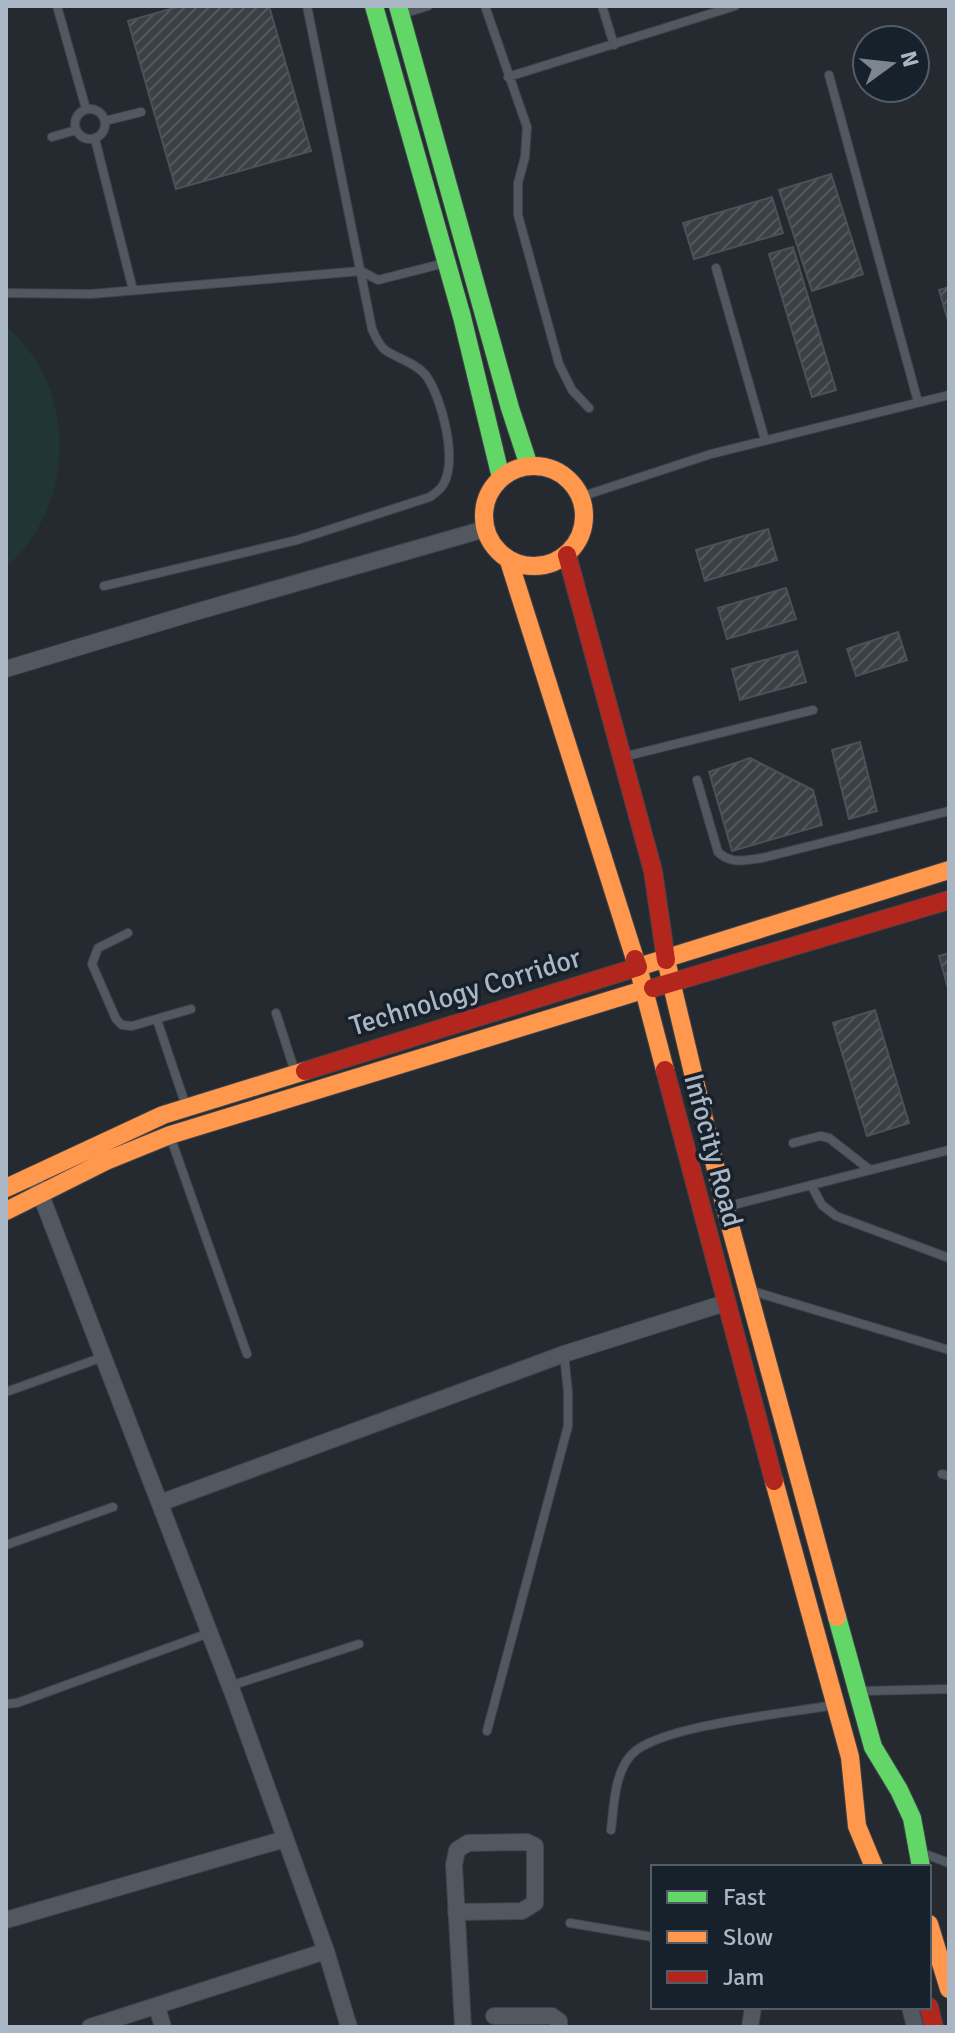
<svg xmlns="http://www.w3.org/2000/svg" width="955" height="2033" font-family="Signika,sans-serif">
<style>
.park{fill:#213436}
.building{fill:url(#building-hatch);stroke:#4b5159;stroke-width:2}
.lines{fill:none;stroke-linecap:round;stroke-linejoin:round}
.lane-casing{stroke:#404449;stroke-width:10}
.street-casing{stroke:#404449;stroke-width:18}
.fast-casing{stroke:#404449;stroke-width:20}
.slow-casing{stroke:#404449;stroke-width:20}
.jam-casing{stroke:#404449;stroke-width:20}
.lane{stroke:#525860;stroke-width:8}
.street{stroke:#525860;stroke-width:16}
.fast{stroke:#63d668;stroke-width:18}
.slow{stroke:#ff974d;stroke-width:18}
.jam{stroke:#b3261e;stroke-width:18}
.labels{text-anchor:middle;stroke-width:7;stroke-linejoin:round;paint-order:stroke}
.street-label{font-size:28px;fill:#abb6c4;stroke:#17212b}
</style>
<defs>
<pattern id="building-hatch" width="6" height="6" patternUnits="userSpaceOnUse" patternTransform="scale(2)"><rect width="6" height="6" fill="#3b4045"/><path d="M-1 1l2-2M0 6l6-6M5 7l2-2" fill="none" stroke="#55595e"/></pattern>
</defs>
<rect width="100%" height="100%" fill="#242a30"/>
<path class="park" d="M6 326C78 388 77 505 6 567Z"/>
<path class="building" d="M181 6H269L311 151 176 189 128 21Z
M831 174 863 274 812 291 779 190Z
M772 197 783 233 694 259 683 223Z
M793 247 836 390 812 397 769 254Z
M949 287V324L939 290Z
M768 529 777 560 705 581 696 550Z
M786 588 796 619 727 639 718 608Z
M898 632 907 660 856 676 847 649Z
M797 651 806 682 740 700 732 669Z
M860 742 877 811 849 819 832 750Z
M750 758 813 790 822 825 732 851 709 772Z
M949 953V992L939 956Z
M875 1010 909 1123 867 1136 833 1023Z"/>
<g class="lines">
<g class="lane-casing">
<path id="lane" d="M57 6 86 109
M485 6 527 127 525 157 518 183V215L559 364 572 390 589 408
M602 6 614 45
M402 14 428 6
M829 75 918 402
M508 77 735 6
M75 124a15 15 0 1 1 30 0a15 15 0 1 1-30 0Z
M105 121 141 112
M52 137 76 130
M95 139 133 290
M716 268 765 440
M6 293 91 294 361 271 378 280 445 263
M580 497 711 454 949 395
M104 586 297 540 430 497C434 494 440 490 443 485 458 460 442 399 427 377 417 363 398 359 385 350 379 345 375 336 372 329L307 6
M623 757 813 710
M697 780 718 852C732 865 745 860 762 858L949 811
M128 933 98 948 92 964 116 1019 122 1025 132 1026 191 1009
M276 1013 295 1072
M157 1020 186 1106
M170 1136 247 1354
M793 1143 820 1136 829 1138 870 1170
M811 1185 822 1205 836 1216 949 1258
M729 1206 949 1150
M752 1291 949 1350
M6 1392 103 1357
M942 1474 949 1476
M6 1545 113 1507
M230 1686 359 1644
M863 1691 949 1689
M6 1704 17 1703 209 1633
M487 1731 568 1426V1392L564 1354
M611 1830C614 1806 614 1773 632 1754 661 1725 790 1713 834 1705
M925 1854 949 1863
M570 1923 653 1937"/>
</g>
<g class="street-casing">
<path id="street" d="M6 669 192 613 485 529
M37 1185 235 1699 326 1951 349 2027
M160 1503 564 1354 725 1303
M456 1912 522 1911 535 1903V1846L527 1842 468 1843 457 1850 454 1865 463 2027
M6 1920 285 1839
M157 2007 163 2027
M910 2007 915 2027
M494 2016H552L559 2021V2027
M90 2027 326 1951
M750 2027 753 2007"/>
</g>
<g class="fast-casing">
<path id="fast" d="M374 6 462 317 501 478
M398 6 510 408 529 466
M837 1617 873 1747 899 1790 912 1818 921 1867"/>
</g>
<g class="slow-casing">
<path id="slow" d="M484 516a50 50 0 1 1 100 0a50 50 0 1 1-100 0Z
M509 561 635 959
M666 960 725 1207 837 1617
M665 1070 638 967 949 870
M6 1188 163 1115 305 1071
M6 1211 106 1161 170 1135 643 990
M774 1481 850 1757 857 1826 874 1867
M929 1924 949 1989"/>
</g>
<g class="jam-casing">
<path id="jam" d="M567 555 653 871 666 960
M653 988 949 900
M665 1070 774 1481
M305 1071 638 967 635 959
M929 2007 934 2027"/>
</g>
<use href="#lane" class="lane"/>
<use href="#street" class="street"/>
<use href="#fast" class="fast"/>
<use href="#slow" class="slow"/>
<use href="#jam" class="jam"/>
</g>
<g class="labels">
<g class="street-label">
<text transform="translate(465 991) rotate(-17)" y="10">Technology Corridor</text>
<text transform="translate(714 1150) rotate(75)" y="10">Infocity Road</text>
</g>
</g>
<rect width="955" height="2033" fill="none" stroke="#abb6c4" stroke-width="16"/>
<rect x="651" y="1865" width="280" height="144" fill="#17212b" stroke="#525d68" stroke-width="2"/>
<rect x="667" y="1891" width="40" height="12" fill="#63d668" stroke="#525d68" stroke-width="2"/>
<text x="723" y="1905" font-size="24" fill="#abb6c4">Fast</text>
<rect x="667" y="1931" width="40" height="12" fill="#ff974d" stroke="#525d68" stroke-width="2"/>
<text x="723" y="1945" font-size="24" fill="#abb6c4">Slow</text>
<rect x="667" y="1971" width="40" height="12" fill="#b3261e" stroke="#525d68" stroke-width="2"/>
<text x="723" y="1985" font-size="24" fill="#abb6c4">Jam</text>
<g transform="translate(891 64) rotate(75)"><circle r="38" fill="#17212b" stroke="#525d68" stroke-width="2"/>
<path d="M0-6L14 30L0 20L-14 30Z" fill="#7c8590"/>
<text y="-12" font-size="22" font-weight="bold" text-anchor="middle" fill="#abb6c4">N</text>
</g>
</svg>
